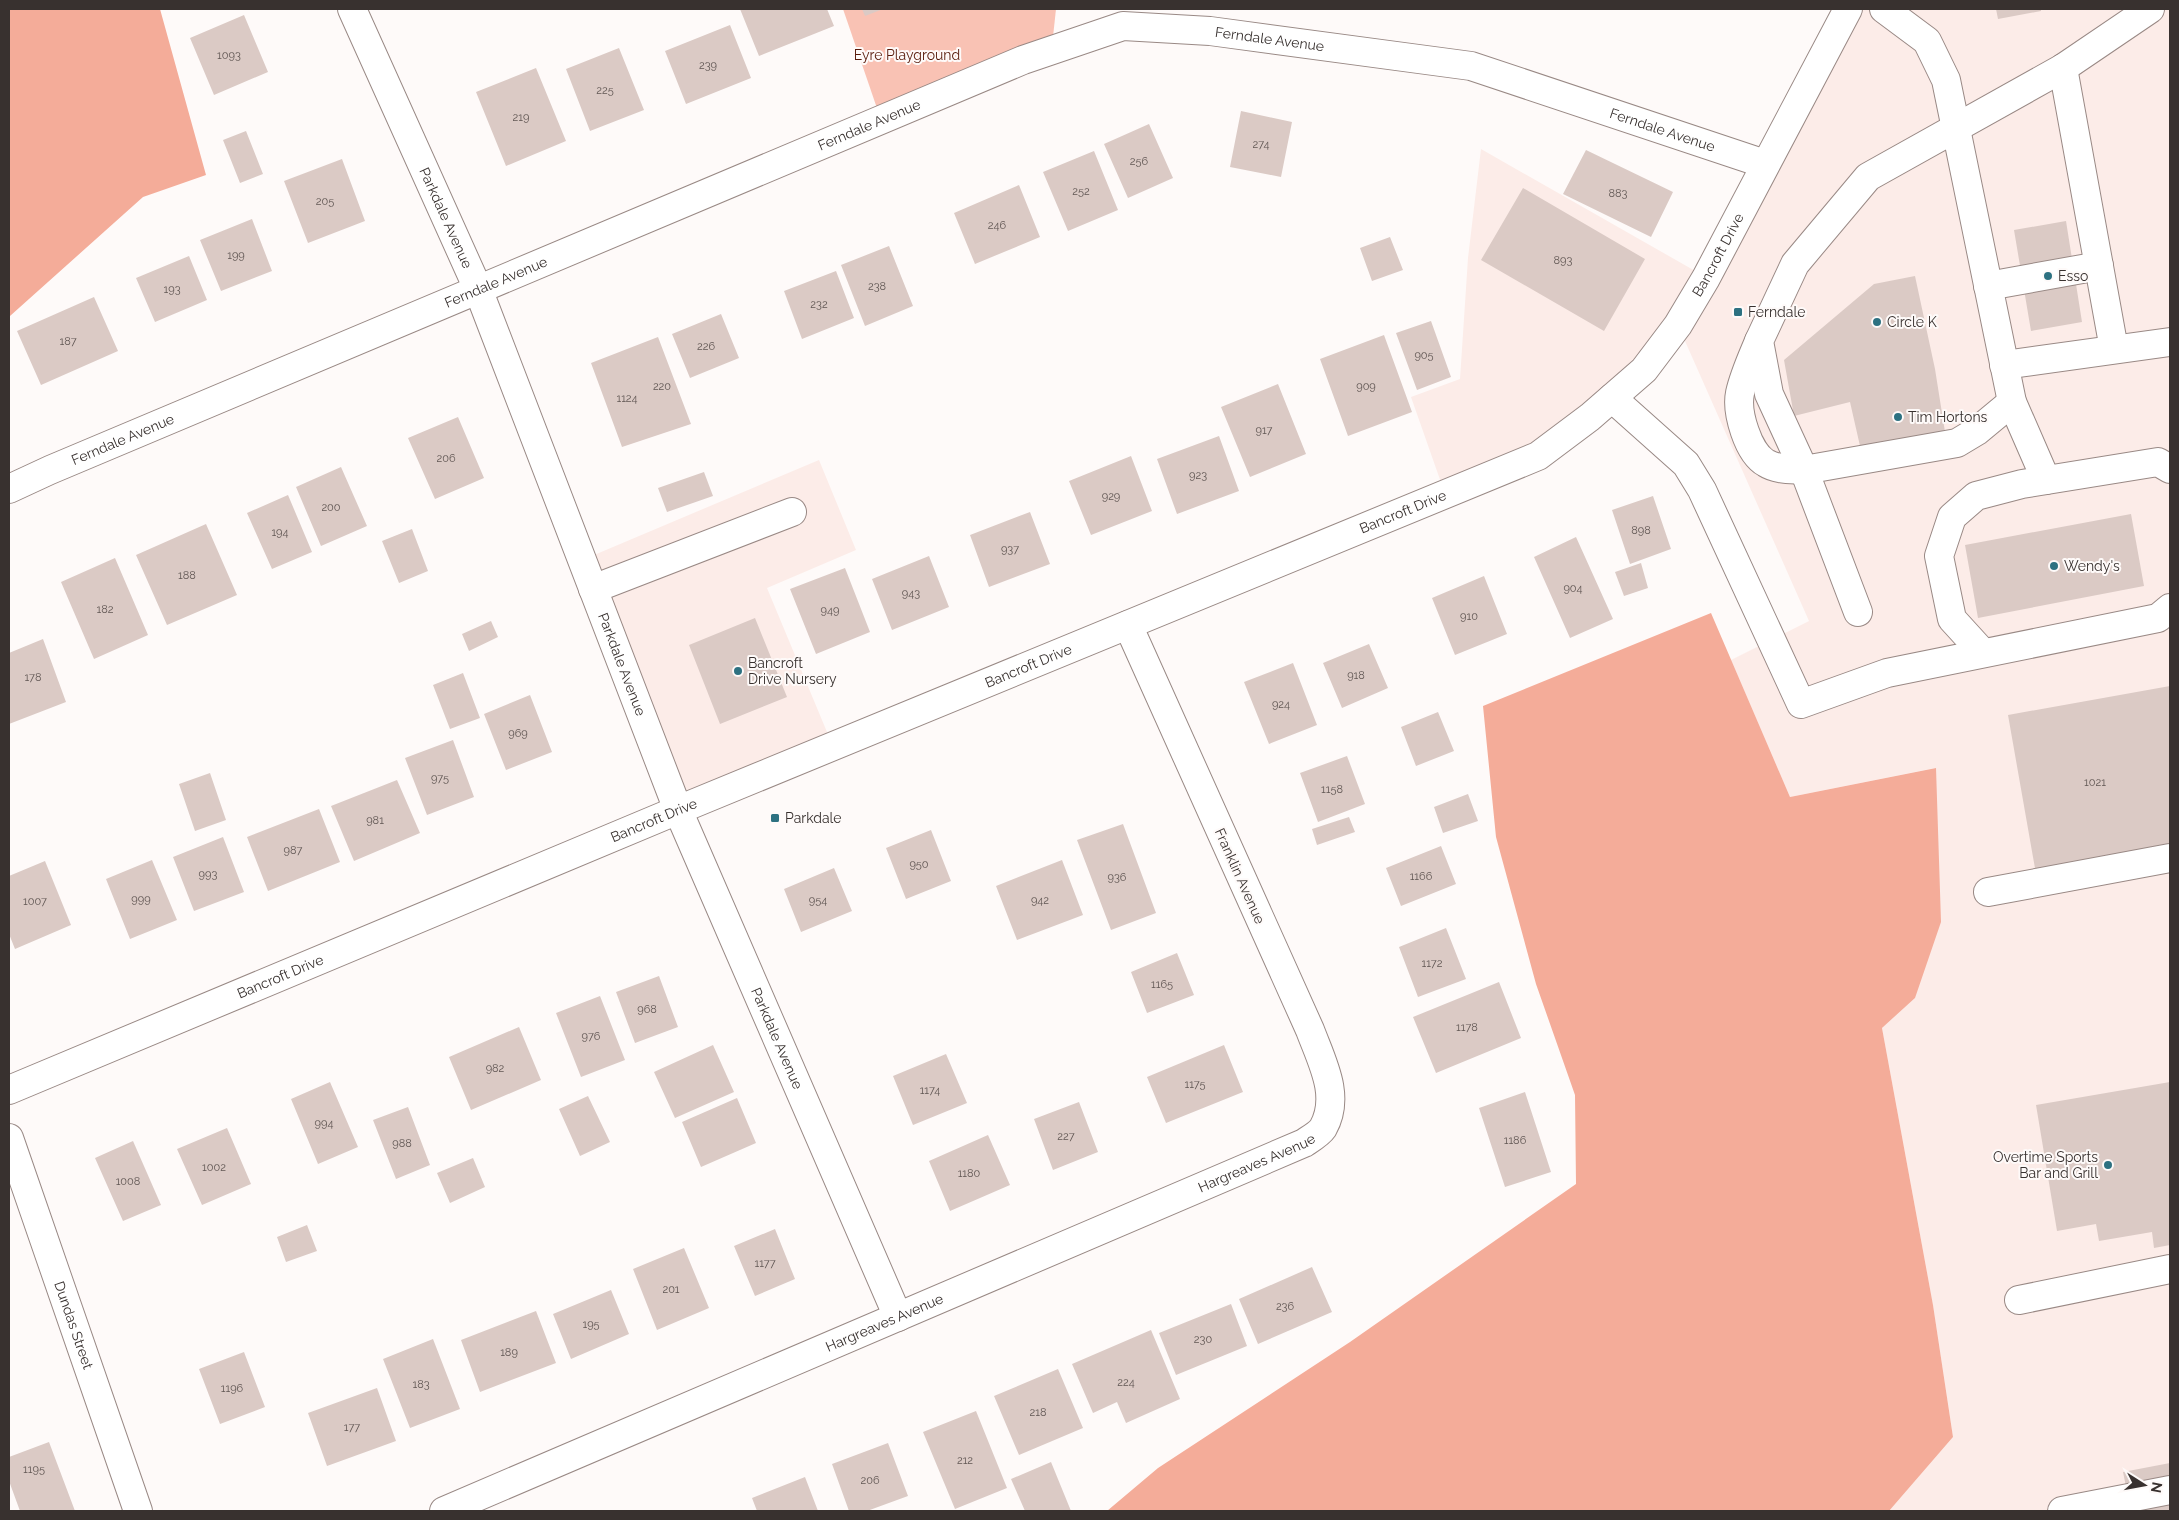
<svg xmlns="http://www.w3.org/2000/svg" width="2179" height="1520" font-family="Raleway,sans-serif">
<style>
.built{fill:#fcece8}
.green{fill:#f9c2b4}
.forest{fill:#f4ac99}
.building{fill:#dbcac5}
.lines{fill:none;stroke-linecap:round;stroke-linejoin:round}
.minor-casing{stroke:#998985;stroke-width:30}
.minor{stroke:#fff;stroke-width:28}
.poi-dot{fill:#2d7181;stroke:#fefaf9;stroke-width:2}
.labels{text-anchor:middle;stroke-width:4;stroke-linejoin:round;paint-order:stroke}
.number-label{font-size:11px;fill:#615754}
.street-label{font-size:14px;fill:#38312f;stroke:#fefaf9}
.park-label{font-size:14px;fill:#581a0a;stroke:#fefaf9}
.poi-label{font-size:14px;fill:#38312f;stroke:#fefaf9;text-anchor:start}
</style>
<rect width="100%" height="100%" fill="#fefaf9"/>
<path class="built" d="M1845 9H2170V1511H1889L1953 1437 1933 1305 1882 1028 1915 998 1935 768 1790 797 1731 660 1809 621 1677 323 1589 415 1444 491 1411 397 1460 379 1468 258 1481 149 1704 276Z
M819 460 856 550 767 588 832 744 682 804 587 558Z"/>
<path class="green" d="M843 9H1056L1052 46 880 117Z"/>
<path class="forest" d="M9 9H160L206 175 143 197 10 316 9 320Z
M1711 613 1790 797 1936 768 1941 922 1915 998 1882 1028 1933 1305 1953 1437 1889 1511H1107L1158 1468 1350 1342 1576 1184 1575 1095 1536 984 1496 837 1483 706Z"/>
<path class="building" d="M740 9H827L834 26 759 56Z
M862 9H883L865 16Z
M1996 9H2041V11L1998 19Z
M244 15 268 72 214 95 190 38Z
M730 25 751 78 686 104 665 51Z
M619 48 644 110 590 131 566 69Z
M536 68 566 141 506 166 476 92Z
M1241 111 1292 122 1281 177 1230 167Z
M1149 124 1173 178 1128 198 1104 144Z
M246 131 263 174 240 183 223 140Z
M1586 150 1673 192 1651 237 1563 194Z
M1094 151 1118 210 1068 231 1043 172Z
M342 159 365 221 308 243 284 181Z
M1019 185 1040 237 975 264 954 213Z
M1523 188 1645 259 1604 331 1481 260Z
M252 219 272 271 221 291 200 240Z
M2066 221 2082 322 2031 331 2014 230Z
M1390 237 1403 270 1372 281 1360 248Z
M889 246 913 306 865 326 841 265Z
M189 256 207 300 155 322 136 278Z
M836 271 854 318 802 339 784 291Z
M1915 276 1935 369 1945 432 1860 446 1850 402 1794 416 1784 360 1874 284Z
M94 297 118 351 41 385 17 331Z
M721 314 739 358 690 378 672 334Z
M1431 321 1451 377 1417 390 1396 333Z
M1384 335 1412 412 1348 436 1320 359Z
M658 337 691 424 622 447 591 363Z
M1278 384 1306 454 1250 477 1221 407Z
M458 417 484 478 435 499 408 438Z
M1219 436 1239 491 1177 514 1157 459Z
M1131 456 1152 511 1091 535 1069 481Z
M341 467 367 526 321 546 296 487Z
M704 472 713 496 667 512 658 488Z
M288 495 312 552 272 569 247 513Z
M1653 496 1671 549 1630 564 1612 510Z
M1030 512 1050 564 989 587 970 535Z
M2131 514 2144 586 1978 618 1965 545Z
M206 524 237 595 167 625 136 555Z
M412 529 428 571 399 583 382 541Z
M1576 537 1613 619 1570 638 1534 557Z
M929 556 949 607 892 630 872 579Z
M115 558 148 635 94 659 61 582Z
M1641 563 1648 588 1624 596 1615 572Z
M845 568 870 632 816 654 790 589Z
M1484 576 1507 634 1455 655 1432 598Z
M755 618 787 697 720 724 689 645Z
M491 621 498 637 469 651 462 634Z
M43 639 66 702 9 724V653Z
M1369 644 1388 688 1342 708 1323 663Z
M1293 663 1317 725 1269 744 1244 682Z
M463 673 480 718 450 729 433 685Z
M2170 686V850L2036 874 2008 715Z
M530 695 552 752 506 770 484 714Z
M1438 712 1454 751 1416 766 1401 727Z
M453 740 474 797 427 815 405 758Z
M1347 756 1365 804 1318 822 1300 773Z
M210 773 226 820 195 831 179 784Z
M397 780 420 833 354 861 331 806Z
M1468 794 1478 821 1443 833 1434 807Z
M319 809 340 862 268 891 247 837Z
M1349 817 1355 832 1317 845 1312 829Z
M1123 824 1156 913 1111 930 1077 840Z
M931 830 951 881 906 899 886 848Z
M223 837 244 892 194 911 173 857Z
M1441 846 1456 884 1401 906 1386 868Z
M152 860 177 920 130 939 106 879Z
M1062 860 1083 915 1017 940 996 886Z
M45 861 71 925 15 949 9 934V876Z
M834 868 852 911 801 932 784 889Z
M1446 928 1466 979 1418 997 1399 947Z
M1177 953 1194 995 1147 1013 1131 972Z
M659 976 678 1027 635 1043 616 992Z
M1499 982 1521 1038 1436 1073 1413 1017Z
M600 996 625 1060 581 1077 556 1013Z
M519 1027 541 1080 471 1110 449 1057Z
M713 1045 734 1092 675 1118 654 1072Z
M1224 1045 1243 1092 1166 1123 1147 1077Z
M946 1054 967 1103 913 1125 893 1076Z
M330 1082 358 1147 318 1164 291 1099Z
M2170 1082V1245L2154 1248 2152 1232 2099 1241 2096 1224 2057 1231 2036 1105Z
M1525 1092 1551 1172 1505 1187 1479 1108Z
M588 1096 610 1142 580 1156 559 1109Z
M737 1098 756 1143 701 1167 682 1122Z
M1079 1102 1098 1152 1053 1170 1034 1119Z
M408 1107 430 1165 396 1179 373 1120Z
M227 1128 251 1184 202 1205 177 1149Z
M988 1135 1010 1185 950 1211 929 1161Z
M133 1141 161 1205 123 1221 95 1158Z
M473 1158 485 1187 450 1203 437 1173Z
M307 1225 317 1251 286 1262 277 1237Z
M775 1229 795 1279 755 1296 734 1246Z
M684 1248 709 1308 657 1330 633 1269Z
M1312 1267 1332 1312 1258 1344 1239 1299Z
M611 1290 629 1334 571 1359 553 1314Z
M1231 1304 1247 1346 1176 1375 1159 1333Z
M536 1311 556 1363 480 1392 461 1340Z
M1151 1330 1180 1399 1126 1423 1117 1402 1093 1413 1072 1364Z
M433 1339 460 1409 410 1428 383 1359Z
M244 1352 265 1407 220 1424 199 1369Z
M1058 1369 1083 1428 1019 1455 994 1396Z
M377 1388 396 1441 327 1466 308 1413Z
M976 1411 1007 1488 955 1509 923 1432Z
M49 1442 75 1511H20L9 1481V1457Z
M888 1443 908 1496 867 1511H849L832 1464Z
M1051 1462 1071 1511H1025L1011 1479Z
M2170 1463V1511H2131L2123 1472Z
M805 1477 818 1511H757L752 1498Z"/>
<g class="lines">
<g class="minor-casing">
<g id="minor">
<path id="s1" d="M352 9 478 289 678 810 898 1317"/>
<path d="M1884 9 1927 41 1946 80 2012 402 2046 480"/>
<path d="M2063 68 2114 349"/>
<path d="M1988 286 2099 266"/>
<path d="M1759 341C1752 358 1744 375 1740 393 1736 412 1748 453 1766 463 1777 470 1791 469 1804 470L1957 443 1977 431 2012 402"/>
<path d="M2004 365 2170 342"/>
<path d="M1612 398 1686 464 1702 490 1801 704 1887 673 2158 618 2170 608"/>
<path id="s2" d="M9 489 50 470 1023 60 1123 26 1210 31 1471 66 1765 164"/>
<path d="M593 589 792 512"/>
<path d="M1858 612 1804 470 1769 394 1759 341 1795 264 1868 177 2063 68 2150 9"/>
<path d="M1983 653 1952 619 1939 556 1952 517 1976 496 2022 484 2158 462 2170 469"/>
<path d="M1988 892 2170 858"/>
<path id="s3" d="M9 1090 678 810 1538 456 1590 417 1644 370 1678 325 1706 278 1848 9"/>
<path id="s4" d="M9 1138 138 1511"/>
<path d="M2019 1300 2170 1269"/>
<path id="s5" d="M444 1511 1304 1143C1310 1139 1319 1134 1323 1128 1341 1096 1322 1062 1310 1030L1128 625"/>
<path d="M2062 1511 2170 1490"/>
</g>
</g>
<use href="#minor" class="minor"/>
</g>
<g class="poi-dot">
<circle cx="2048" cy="276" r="5"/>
<rect x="1733" y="307" width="10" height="10" rx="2.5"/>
<circle cx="1877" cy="322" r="5"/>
<circle cx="1898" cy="417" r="5"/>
<circle cx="2054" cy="566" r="5"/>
<circle cx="738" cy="671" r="5"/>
<rect x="770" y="813" width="10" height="10" rx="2.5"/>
<circle cx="2108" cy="1165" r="5"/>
</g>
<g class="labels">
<g class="number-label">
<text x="229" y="59">1093</text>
<text x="708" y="69">239</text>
<text x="605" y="94">225</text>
<text x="521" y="121">219</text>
<text x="1261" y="148">274</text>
<text x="1139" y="165">256</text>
<text x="1081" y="195">252</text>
<text x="1618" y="197">883</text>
<text x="325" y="205">205</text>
<text x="997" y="229">246</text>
<text x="236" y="259">199</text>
<text x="1563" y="264">893</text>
<text x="877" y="290">238</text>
<text x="172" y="293">193</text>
<text x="819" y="308">232</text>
<text x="68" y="345">187</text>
<text x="706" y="350">226</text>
<text x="1424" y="359">905</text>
<text x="662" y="390">220</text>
<text x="1366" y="390">909</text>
<text x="627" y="402">1124</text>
<text x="1264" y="434">917</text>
<text x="446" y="462">206</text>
<text x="1198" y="479">923</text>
<text x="1111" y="500">929</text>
<text x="331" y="511">200</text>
<text x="1641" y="534">898</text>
<text x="280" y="536">194</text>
<text x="1010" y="553">937</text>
<text x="187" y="579">188</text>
<text x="1573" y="592">904</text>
<text x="911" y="597">943</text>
<text x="105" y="613">182</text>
<text x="830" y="614">949</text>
<text x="1469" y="620">910</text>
<text x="1356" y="679">918</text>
<text x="33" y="681">178</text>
<text x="1281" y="708">924</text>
<text x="518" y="737">969</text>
<text x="440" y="782">975</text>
<text x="2095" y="786">1021</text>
<text x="1332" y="793">1158</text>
<text x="375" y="824">981</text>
<text x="293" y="854">987</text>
<text x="919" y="868">950</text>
<text x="208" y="878">993</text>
<text x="1421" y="880">1166</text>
<text x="1117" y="881">936</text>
<text x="141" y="903">999</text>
<text x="818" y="904">954</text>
<text x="1040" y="904">942</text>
<text x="35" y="905">1007</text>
<text x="1432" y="967">1172</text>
<text x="1162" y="988">1165</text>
<text x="647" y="1013">968</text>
<text x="1467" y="1031">1178</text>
<text x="591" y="1040">976</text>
<text x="495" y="1072">982</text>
<text x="1195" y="1088">1175</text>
<text x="930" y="1094">1174</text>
<text x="324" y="1127">994</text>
<text x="1066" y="1140">227</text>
<text x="1515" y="1144">1186</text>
<text x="402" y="1147">988</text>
<text x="214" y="1171">1002</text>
<text x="969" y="1177">1180</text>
<text x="128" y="1185">1008</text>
<text x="765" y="1267">1177</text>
<text x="671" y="1293">201</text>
<text x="1285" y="1310">236</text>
<text x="591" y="1328">195</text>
<text x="1203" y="1343">230</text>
<text x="509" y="1356">189</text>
<text x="1126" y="1386">224</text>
<text x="421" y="1388">183</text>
<text x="232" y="1392">1196</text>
<text x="1038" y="1416">218</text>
<text x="352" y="1431">177</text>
<text x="965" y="1464">212</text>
<text x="34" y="1473">1195</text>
<text x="870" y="1484">206</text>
</g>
<g class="street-label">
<text dy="5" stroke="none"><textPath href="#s2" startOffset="1354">Ferndale Avenue</textPath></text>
<text dy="5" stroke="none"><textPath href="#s2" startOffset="934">Ferndale Avenue</textPath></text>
<text dy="5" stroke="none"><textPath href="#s2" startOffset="1759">Ferndale Avenue</textPath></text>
<text dy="5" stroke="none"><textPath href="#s1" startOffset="229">Parkdale Avenue</textPath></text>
<text dy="5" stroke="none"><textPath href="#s3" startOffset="1929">Bancroft Drive</textPath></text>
<text dy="5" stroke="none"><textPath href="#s2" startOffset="529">Ferndale Avenue</textPath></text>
<text dy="5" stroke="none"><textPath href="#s2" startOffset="124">Ferndale Avenue</textPath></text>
<text dy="5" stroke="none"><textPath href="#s3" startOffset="1509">Bancroft Drive</textPath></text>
<text dy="5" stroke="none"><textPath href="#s1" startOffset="709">Parkdale Avenue</textPath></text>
<text dy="5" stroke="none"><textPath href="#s3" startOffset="1104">Bancroft Drive</textPath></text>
<text dy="5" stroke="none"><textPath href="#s3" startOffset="699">Bancroft Drive</textPath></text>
<text transform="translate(1240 876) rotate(66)" y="5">Franklin Avenue</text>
<text dy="5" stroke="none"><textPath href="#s3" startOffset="294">Bancroft Drive</textPath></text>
<text dy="5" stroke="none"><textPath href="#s1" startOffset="1114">Parkdale Avenue</textPath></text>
<text dy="5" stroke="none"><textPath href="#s5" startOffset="884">Hargreaves Avenue</textPath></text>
<text dy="5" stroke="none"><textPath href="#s5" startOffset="479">Hargreaves Avenue</textPath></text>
<text dy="5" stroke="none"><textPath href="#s4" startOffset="198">Dundas Street</textPath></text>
</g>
<g class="park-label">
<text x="907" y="60">Eyre Playground</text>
</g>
<g class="poi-label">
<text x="2058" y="281">Esso</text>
<text x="1748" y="317">Ferndale</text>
<text x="1887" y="327">Circle K</text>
<text x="1908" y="422">Tim Hortons</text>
<text x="2064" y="571">Wendy's</text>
<text x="748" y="668">Bancroft<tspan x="748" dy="16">Drive Nursery</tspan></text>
<text x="785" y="823">Parkdale</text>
<text x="2098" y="1162" text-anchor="end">Overtime Sports<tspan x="2098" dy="16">Bar and Grill</tspan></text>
</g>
</g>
<rect width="2179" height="1520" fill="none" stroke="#38312f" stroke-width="20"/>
<g transform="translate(2144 1485) rotate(101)" stroke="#fefaf9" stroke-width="4" paint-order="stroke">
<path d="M0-4L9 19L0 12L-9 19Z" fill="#38312f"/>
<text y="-8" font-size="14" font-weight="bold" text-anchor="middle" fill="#38312f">N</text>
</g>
</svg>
